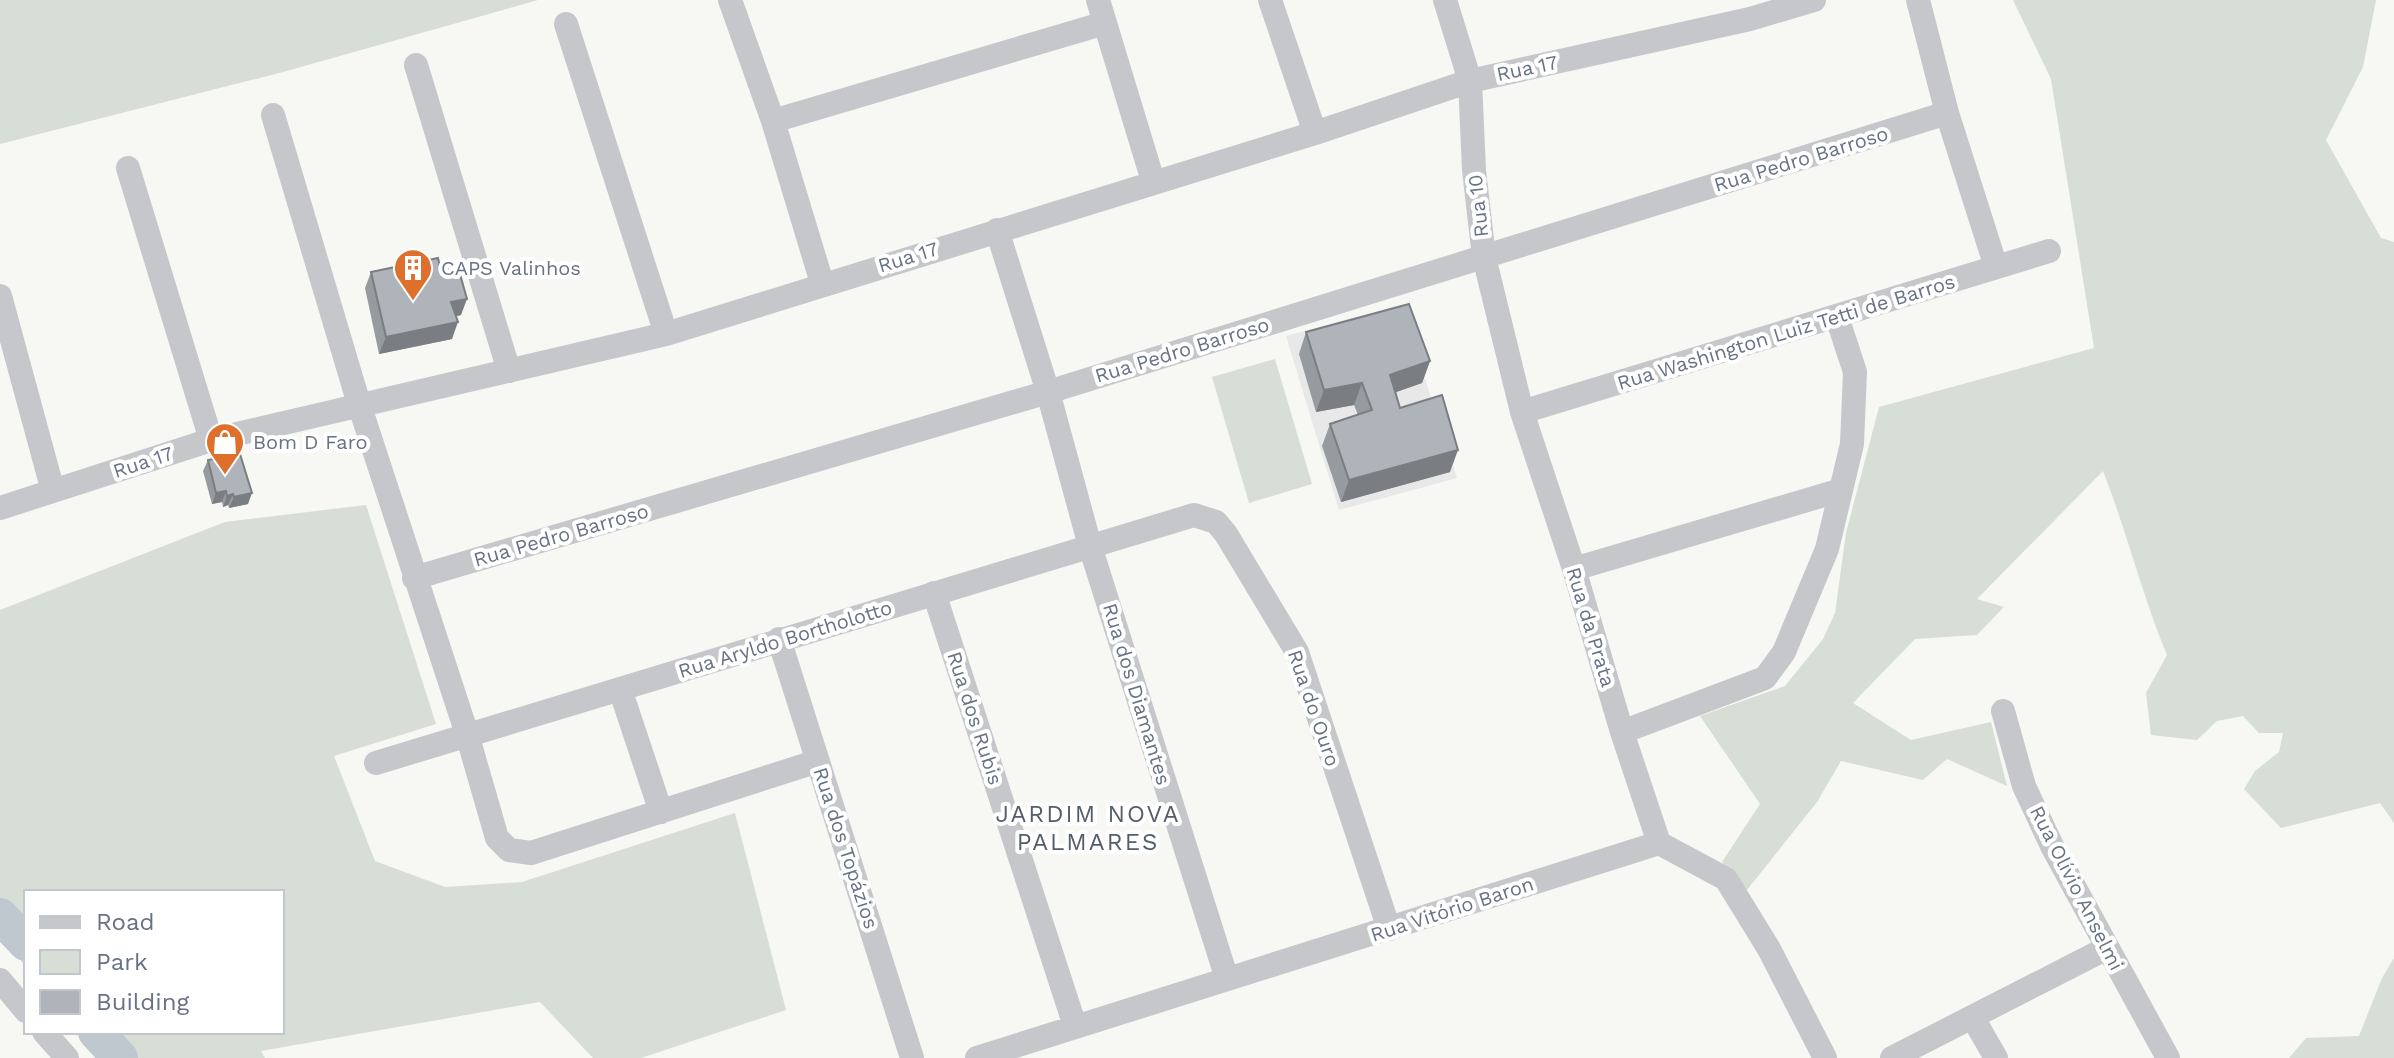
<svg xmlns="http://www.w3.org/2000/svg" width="2394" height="1058" font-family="'Work Sans',sans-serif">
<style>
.built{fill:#e7e8e7}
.green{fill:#d7ded5}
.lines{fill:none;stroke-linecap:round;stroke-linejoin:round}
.river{stroke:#c0c8cf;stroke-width:36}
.minor{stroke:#c5c7cb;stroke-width:24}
.wall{fill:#969ba0}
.shaded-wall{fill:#7a7e82}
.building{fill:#aeb4ba;stroke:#7a7e82;stroke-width:2}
.labels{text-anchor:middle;stroke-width:8;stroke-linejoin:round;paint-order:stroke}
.street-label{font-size:20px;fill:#677384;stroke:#fff}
.poi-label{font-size:20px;fill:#677384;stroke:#fff;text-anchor:start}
.quarter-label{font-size:24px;letter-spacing:2px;fill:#545d6a;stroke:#fff}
</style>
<rect width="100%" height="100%" fill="#f7f7f4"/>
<path class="built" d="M1401 305 1457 478 1339 510 1286 336Z"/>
<path class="green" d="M0 0H538L283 72 0 144Z
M2013 0H2376L2363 67 2326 140 2381 238 2394 242V823L2380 803 2281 828 2244 789 2255 771 2279 752 2283 733H2259L2243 716 2217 721 2197 740 2151 735 2146 693 2167 655C2142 595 2127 532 2103 471L1977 599 2004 607 1977 635 1915 639 1853 703 1911 740 1991 722 2007 786 1947 759 1923 780 1841 761 1817 802 1747 890 1722 862 1760 804 1700 716 1785 686 1823 639 1835 613 1846 533 1879 407 2094 348 2051 79Z
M1275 359 1312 484 1249 503 1212 377Z
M366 505 436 724 334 756 375 861 445 887 522 882 735 813 786 1010 641 1058H593L540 1002 261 1051 265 1058H101L80 1032H282V892H26V967L0 935V610L225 522Z
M2394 958V1058H2289L2306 1038 2359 1036 2382 978Z"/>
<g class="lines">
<path class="river" d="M0 916 26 943
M96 1032 120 1058"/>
<path class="minor" d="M730 0 773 121 822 283
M1098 0 1153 181
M1270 0 1315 133
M1445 0 1470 81 1474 170 1484 257 1522 412 1574 569 1622 732 1659 843
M1918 0 1947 113 1996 267
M566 24 666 334
M416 65 509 371
M273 115 359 404 467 734 497 838 509 850 531 853 818 761
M773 121 1105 23
M128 168 211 440
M997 230 1048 392 1090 546 1227 979
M0 296 53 491
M1522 412 2049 251
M0 508 211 440 666 334 1315 133 1470 81 1750 19 1814 0
M1574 569 1841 490
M414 578 1048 392 1947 113
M934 593 1075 1026
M779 639 912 1058
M620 689 661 812
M2003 711 2024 786 2053 848 2168 1058
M1622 732 1765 678 1784 652 1827 549 1852 444 1855 372 1837 317
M376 763 1194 515 1216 522 1226 534 1297 652 1389 929
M0 980 26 1011
M1973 1018 1996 1058
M44 1032 67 1058
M977 1058 1659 843 1726 879 1769 949 1825 1058
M1892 1058 2107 948"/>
</g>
<path class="wall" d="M371 272H441L461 315 456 316 452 339 379 354 365 288Z
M1306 332 1430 361 1422 383 1396 392 1400 408 1450 472 1341 502 1322 446 1330 424 1358 415 1354 405 1316 412 1299 354Z
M208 460 248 504 229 508 228 505 223 507 222 502 212 504 203 471Z"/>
<path class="shaded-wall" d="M467 299 461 315 445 319 451 302Z
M458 322 452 339 379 354 386 337Z
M1430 361 1422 383 1382 397 1390 375Z
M1362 383 1354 405 1316 412 1324 390Z
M1458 450 1450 472 1341 502 1349 480Z
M226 491 222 502 212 504 216 493Z
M252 493 248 504 229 508 234 497Z
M233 494 228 505 223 507 227 496Z"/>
<path class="building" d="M438 258 441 272 458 267 467 299 451 302 458 322 386 337 371 272Z
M1409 304 1430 361 1390 375 1400 408 1442 395 1458 450 1349 480 1330 424 1372 410 1362 383 1324 390 1306 332Z
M240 454 252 493 234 497 233 494 227 496 226 491 216 493 208 460Z"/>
<defs>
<g id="building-pin" transform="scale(2)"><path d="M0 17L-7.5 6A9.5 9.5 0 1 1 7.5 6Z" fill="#df6f2c" stroke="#fff"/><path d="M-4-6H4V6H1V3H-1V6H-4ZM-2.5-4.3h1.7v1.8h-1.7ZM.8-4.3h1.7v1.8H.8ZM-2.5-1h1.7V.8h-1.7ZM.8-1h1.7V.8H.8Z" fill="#fff"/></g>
<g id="shop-pin" transform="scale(2)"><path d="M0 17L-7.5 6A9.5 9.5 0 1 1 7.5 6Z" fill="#df6f2c" stroke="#fff"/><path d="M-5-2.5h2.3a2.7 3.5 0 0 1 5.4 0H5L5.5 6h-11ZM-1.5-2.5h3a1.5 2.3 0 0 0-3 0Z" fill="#fff"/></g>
</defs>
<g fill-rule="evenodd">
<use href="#building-pin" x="413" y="268"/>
<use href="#shop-pin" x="225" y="442"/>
</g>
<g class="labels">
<g class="street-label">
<text transform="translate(1527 68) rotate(-12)" y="7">Rua 17</text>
<text transform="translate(1801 159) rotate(-17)" y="7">Rua Pedro Barroso</text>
<text transform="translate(1478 206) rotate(-96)" y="7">Rua 10</text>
<text transform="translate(908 257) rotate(-17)" y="7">Rua 17</text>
<text transform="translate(1786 332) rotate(-17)" y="7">Rua Washington Luiz Tetti de Barros</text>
<text transform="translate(1182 350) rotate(-17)" y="7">Rua Pedro Barroso</text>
<text transform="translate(143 462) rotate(-18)" y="7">Rua 17</text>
<text transform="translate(561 535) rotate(-16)" y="7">Rua Pedro Barroso</text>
<text transform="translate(1591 627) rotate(73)" y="7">Rua da Prata</text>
<text transform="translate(785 639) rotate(-17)" y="7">Rua Aryldo Bortholotto</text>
<text transform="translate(1137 694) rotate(73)" y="7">Rua dos Diamantes</text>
<text transform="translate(1314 708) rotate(71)" y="7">Rua do Ouro</text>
<text transform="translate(975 718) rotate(72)" y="7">Rua dos Rubis</text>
<text transform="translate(846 848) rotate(72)" y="7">Rua dos Topázios</text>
<text transform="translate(2077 888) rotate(63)" y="7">Rua Olívio Anselmi</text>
<text transform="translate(1452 909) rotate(-18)" y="7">Rua Vitório Baron</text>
</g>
<g class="poi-label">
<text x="441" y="275">CAPS Valinhos</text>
<text x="253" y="449">Bom D Faro</text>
</g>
<g class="quarter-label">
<text x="1088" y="822">JARDIM NOVA<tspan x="1088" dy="28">PALMARES</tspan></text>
</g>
</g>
<rect x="24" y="890" width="260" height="144" fill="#ffffff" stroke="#c2c7ce" stroke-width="2"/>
<rect x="40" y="916" width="40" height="12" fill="#c5c7cb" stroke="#c2c7ce" stroke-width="2"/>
<text x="96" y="930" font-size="24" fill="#677384">Road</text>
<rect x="40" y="950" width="40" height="24" fill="#d7ded5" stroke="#c2c7ce" stroke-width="2"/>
<text x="96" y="970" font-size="24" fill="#677384">Park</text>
<rect x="40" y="990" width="40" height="24" fill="#aeb4ba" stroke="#c2c7ce" stroke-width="2"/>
<text x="96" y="1010" font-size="24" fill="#677384">Building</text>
</svg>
